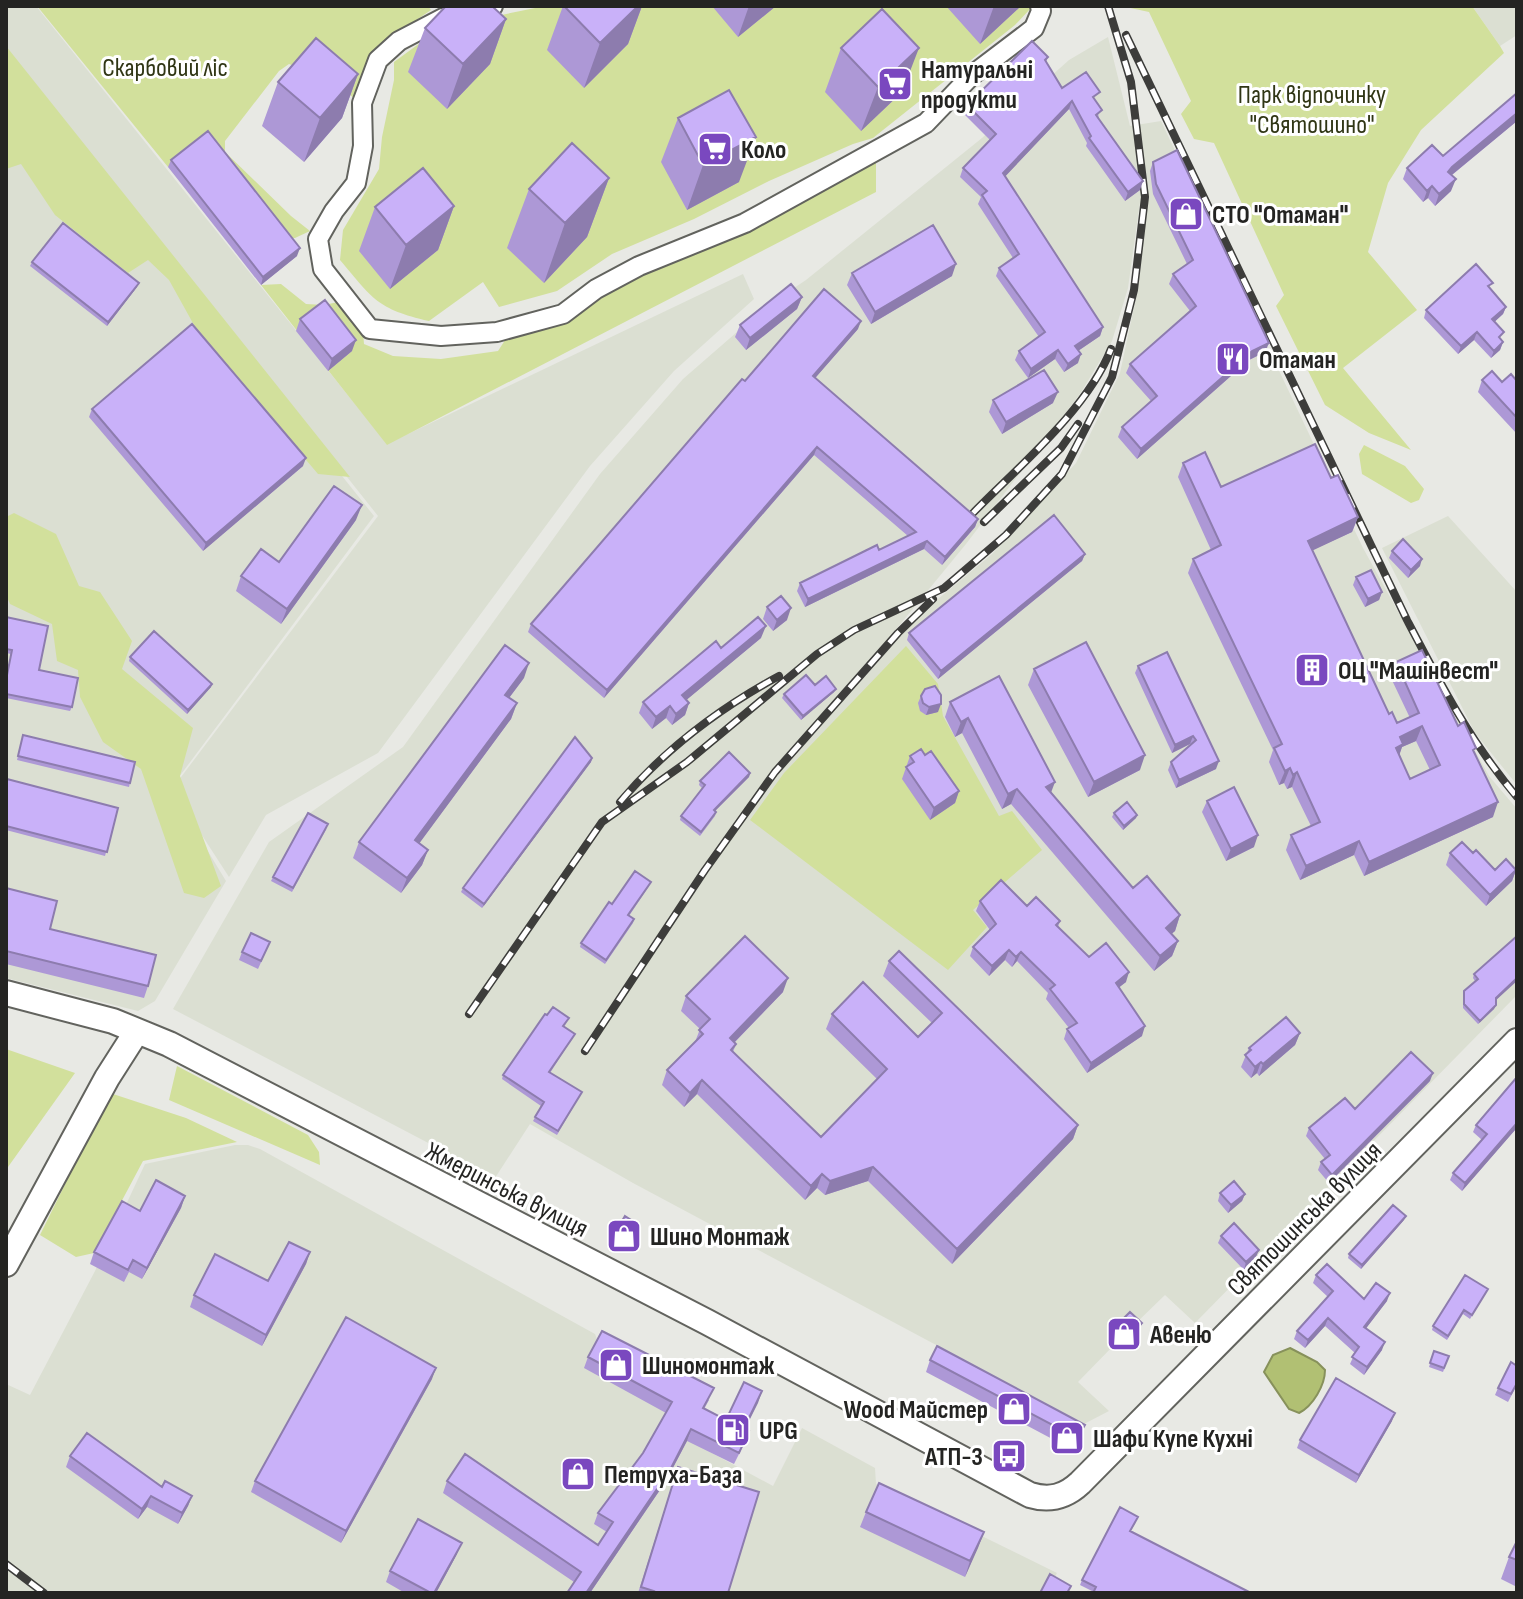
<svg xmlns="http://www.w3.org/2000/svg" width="1523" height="1599" font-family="'Sofia Sans Condensed',sans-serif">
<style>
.built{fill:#dbdfd2;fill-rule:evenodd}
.green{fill:#d2e09c}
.water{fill:#b1c073;stroke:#87915b;stroke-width:2}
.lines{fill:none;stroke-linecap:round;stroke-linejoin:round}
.street-casing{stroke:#62635e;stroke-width:22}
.secondary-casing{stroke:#62635e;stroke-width:28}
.street{stroke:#fff;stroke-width:18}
.secondary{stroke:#fff;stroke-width:24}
.rail-casing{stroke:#3d3d3b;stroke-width:8}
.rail{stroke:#fff;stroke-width:5;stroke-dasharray:15;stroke-linecap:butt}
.wall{fill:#ad98d6;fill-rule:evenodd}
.shaded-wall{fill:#8d7cae}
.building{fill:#c9b1f9;stroke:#8d7cae;stroke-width:2;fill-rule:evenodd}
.labels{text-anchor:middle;stroke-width:6;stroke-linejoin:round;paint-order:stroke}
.park-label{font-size:26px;fill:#303615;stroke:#fff}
.poi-label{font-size:26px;font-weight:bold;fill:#242422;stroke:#fff;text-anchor:start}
.street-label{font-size:26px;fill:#242422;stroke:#fff}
</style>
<rect width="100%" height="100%" fill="#e8e9e4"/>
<path class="built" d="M6 6H36L387 444 743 274 754 299 674 371 590 466 378 753 266 815 229 877 172 789 378 516 6 47Z
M1472 6H1517V35L1500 46Z
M1108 37 1130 126 1161 121 1363 548 1489 776 1517 809V995L1195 1323 1165 1295 1133 1326 1110 1337 1115 1344 1078 1382 1109 1411 1084 1424 633 1183 530 1124 495 1178 173 1009 269 842 403 747 600 474 683 379 767 306 806 280 982 138 1069 60ZM1140 202 1139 284 1120 373 1076 463 992 554 884 644 966 544 1080 394 1112 341 1128 288Z
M6 55 374 516 170 789 226 881 155 1001 138 1011 6 978Z
M1448 516 1517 592V785L1475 733 1382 548Z
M235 1145H248L260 1149 595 1334 598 1342 709 1400 688 1440 773 1486 802 1428 875 1468 876 1484 1057 1573 1051 1585 1066 1593H6V1384L30 1395 95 1271 145 1164Z"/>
<path class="green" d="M37 6H428L431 10 393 36 359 102 332 81 289 64 279 71 225 141V152L291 216 310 231 295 238H283L205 139 168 167Z
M545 6H1032V7L1015 25 873 138 853 144 769 181 694 219 612 254 557 291 499 307 483 282 429 321C377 309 373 299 340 260L343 230 379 169 382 137 394 80V62L442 27Z
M1121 6H1472L1500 46 1504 53 1421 130 1388 183 1368 252 1417 310 1343 368 1411 450 1369 433 1325 405 1276 306 1284 295 1214 143 1194 139 1181 114 1191 101 1149 12Z
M6 46 350 477 318 474 199 334 169 280 148 260 128 273 55 215 21 164 6 169Z
M876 159V192L387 445 261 285 281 284 306 304 324 305 338 302 363 332 364 344 393 356 441 359 498 351 513 328 605 292Z
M1364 445 1405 466 1424 489 1419 500 1411 503 1362 474 1359 454Z
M14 513 56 534 79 586 100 592 132 641 122 669 193 728 180 776 221 886 204 898 184 893 141 769 103 742 80 697 78 670 57 661 52 624 10 604 6 595V517Z
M906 646 938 684 943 716 999 816 1012 811 1042 850 973 910 987 927 948 970 750 820 784 773Z
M6 1049 75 1073 8 1167 6 1156Z
M177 1066 308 1135 319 1152 320 1165 169 1100Z
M110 1093 186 1118 237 1142 143 1161 94 1253 76 1257 40 1235Z"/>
<path class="water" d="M1290 1348 1317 1362 1325 1370C1325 1385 1313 1406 1299 1413L1289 1409 1264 1372 1273 1355Z"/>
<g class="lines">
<g class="street-casing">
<path id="street" d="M493 6 443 18 399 41 378 60 362 103 363 146 356 183 334 211 318 239 323 269 370 329 441 336 497 332 563 314 596 289 639 266 745 223 926 123 971 76 1034 28 1041 11 1040 6"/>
</g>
<g class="secondary-casing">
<path id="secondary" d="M6 993 113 1021 169 1044 707 1322 1030 1495C1050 1501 1065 1497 1080 1483L1517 1041
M6 1264 107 1078 137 1031"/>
</g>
<use href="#street" class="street"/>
<use href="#secondary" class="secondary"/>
<g class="rail-casing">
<path id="rail" d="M1126 35 1407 620C1441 685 1470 741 1517 797
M973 513C1018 467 1088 409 1111 349
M984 522 1061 448 1078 424
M620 802C665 749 718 709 779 676
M469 1014 602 822 687 762 817 654 854 630 944 588 1006 535 1062 474 1112 377 1134 290 1145 197 1131 82 1108 6
M585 1051 705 870 775 772 898 633 933 599
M6 1564 44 1593"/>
</g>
<use href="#rail" class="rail"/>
</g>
<path class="wall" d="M563 6H642L628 44 584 88 547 50Z
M712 6H776L738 37Z
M946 6H1021L980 44Z
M506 19 490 64 447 109 408 72 425 28Z
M841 48 902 92 861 131 825 92Z
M1048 57 1046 62 1062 88 1096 101 1099 119 1140 190 1125 201 1086 146 1087 143 1069 109 1005 176 1103 327 1100 336 1078 351V363L1064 372 1055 359 1028 378 1015 360 1019 351 1039 337 996 276 999 268 1013 258 978 204 981 197 960 177 963 168 990 140 964 114 967 105Z
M358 74 342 118 304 162 262 126 278 82Z
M1517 93V121L1452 175 1451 191 1435 206 1428 198 1423 202 1403 179 1407 168 1443 156Z
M678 118 739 182 687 210 661 162Z
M171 160 297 256 261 285 168 167Z
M1153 162 1265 352 1249 360 1137 459 1118 437 1122 427 1151 401 1126 373 1130 364 1190 311 1169 284 1173 274 1187 264 1153 194 1150 171Z
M609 178 587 237 544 283 507 248 529 189Z
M454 206 438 250 390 289 359 251 375 207Z
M32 262 137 287 107 326 30 266Z
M852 273 952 276 871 324 847 285Z
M1490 289 1506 307 1503 314 1494 322 1501 340 1503 342 1500 350 1491 358 1474 340 1458 354 1424 318 1426 310Z
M802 297 797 309 746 350 735 337 740 325Z
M300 319 352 351 328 371 296 331Z
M858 329 815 378 978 519 975 527 942 565 924 549 805 607 797 591 800 583 879 550 908 536 814 455 604 698 528 632 531 624 745 381Z
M1482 380 1502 382 1517 381V434L1478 392Z
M993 400 1053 403 1002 434 989 412Z
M92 409 303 466 203 551 89 417Z
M1183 463 1221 487 1331 478 1358 517 1352 532 1312 550 1389 714 1397 723 1410 718 1390 676 1396 662 1458 726 1475 753 1493 817 1364 876 1354 855 1300 880 1286 850 1291 835 1311 826 1292 787 1287 789 1284 783 1279 785 1269 762 1273 750 1188 573 1193 559 1211 550 1178 477ZM1416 741 1430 770 1410 779 1399 755 1402 747Z
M356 520 281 624 236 591 241 576 279 562Z
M1392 551 1420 566 1408 578 1389 558Z
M1085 554 1082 561 938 679 907 640 909 633Z
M1356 577 1382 592 1379 600 1365 607 1353 585Z
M767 607 787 620 773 631 763 619Z
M6 617 39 670 72 707 70 711 6 698V677L11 654 6 653Z
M761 638 686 700 689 703 685 715 672 725 666 718 652 729 639 713 643 702 721 648Z
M1167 652 1216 769 1176 788 1168 770 1171 762 1190 745V744L1172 753 1135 673 1138 666Z
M130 657 211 687 187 714 129 661Z
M1034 669 1140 770 1088 797 1028 685Z
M524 678 509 698 517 703 511 719 419 843 428 850 422 865 401 893 353 858 359 842Z
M815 685 834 692 801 720 782 698 784 694Z
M921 696 938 712 926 715 920 711 918 703Z
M950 702 1051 792 1133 888 1180 915 1175 931 1171 934 1178 941 1172 956 1154 971 1011 804 1002 809 962 733 955 737 945 717Z
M23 735 135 762 129 787 17 760Z
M925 755 959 791 955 803 930 820 902 779 910 756Z
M592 758 591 762 482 908 461 892 463 888Z
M750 773 749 777 715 811 716 812 715 816 700 836 680 820 681 816 702 788 699 785 700 781Z
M6 781 118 808 105 856 6 830Z
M1207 801 1254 847 1226 861 1202 812Z
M1114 813 1137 815 1136 818 1123 830 1112 817Z
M327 828 292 892 271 881 273 877Z
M1450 853H1473L1495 870H1516L1512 881 1486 906 1446 865Z
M649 886 629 916 634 919 633 923 605 964 580 947 581 943 612 904Z
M6 888 50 929 148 986 144 998 6 964Z
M980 901 1027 906 1060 921 1058 927 1089 957 1126 982 1119 987 1142 1036 1087 1073 1064 1039 1067 1029 1069 1028 1046 999 1048 993 1017 961 1012 967 1005 960 989 976 970 956 973 947 990 930 976 911Z
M267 949 258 969 239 960 242 952Z
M889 961 1078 1125 1073 1139 952 1264 868 1181 825 1195 817 1188 805 1200 697 1094 684 1107 662 1085 667 1070 695 1042 700 1029 681 1011 686 996 783 992 734 1043 736 1044 733 1052 821 1137 877 1079 826 1029 832 1014 918 1037 932 1023 883 976Z
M1474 974 1496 1000 1494 1009 1478 1024 1463 1008V995L1464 991 1475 981 1473 978Z
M567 1022 564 1027 575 1034 550 1073 582 1092 557 1135 533 1121 541 1106 502 1079 503 1075Z
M1300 1033 1295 1045 1259 1076 1257 1073 1251 1078 1241 1067 1249 1048Z
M1517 1077V1132L1515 1130 1462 1191 1450 1180 1453 1173 1482 1140 1473 1132 1476 1125Z
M1430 1081 1329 1183 1318 1170 1321 1162 1325 1159 1306 1136 1309 1128Z
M1220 1193 1245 1194 1242 1201 1228 1213 1218 1201Z
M185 1196 181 1208 142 1279 129 1272 124 1282 90 1264 94 1252 140 1211Z
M1404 1220 1361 1269 1348 1258 1349 1254Z
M616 1231 636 1232 627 1248 613 1239Z
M1221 1236 1256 1257 1244 1270 1218 1243Z
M310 1252 306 1264 262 1346 190 1307 194 1295 268 1281Z
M1316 1275 1364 1299 1387 1301 1366 1328 1382 1350 1364 1375 1350 1364 1355 1353 1325 1326 1305 1348 1294 1339 1297 1331 1328 1297 1313 1283Z
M1486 1293 1470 1319 1463 1314 1447 1340 1432 1330 1433 1326Z
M1142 1323 1139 1331 1121 1349 1110 1338 1112 1330Z
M1434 1351 1449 1356 1443 1372 1429 1367Z
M588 1357 709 1400 704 1409 726 1420 762 1391 745 1428V1442L734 1464 687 1441 666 1481 590 1593H567L574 1582 443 1493 447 1481 598 1545 607 1532 594 1524 598 1513 643 1453 666 1413 584 1368Z
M930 1360 1085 1425 1081 1436 1073 1450 926 1372Z
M1517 1366V1385L1508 1402 1495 1395 1498 1388Z
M432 1379 341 1543 251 1492 255 1481Z
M1392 1421 1356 1483 1297 1448 1300 1440Z
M70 1456 192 1496 188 1506 178 1524 147 1507 138 1519 66 1467Z
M678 1467 728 1593H638Z
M866 1512 984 1532 965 1577 860 1527Z
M1136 1522 1094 1592 1080 1585 1082 1580Z
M1517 1541V1587L1501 1579 1509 1557Z
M457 1554 436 1593H405L386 1582 390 1571Z"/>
<path class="shaded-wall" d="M638 6H642L628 44 584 88 600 43Z
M749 6H776L738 37Z
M994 6H1021L980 44Z
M506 19 490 64 447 109 463 64Z
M919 48 902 92 861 131 878 87Z
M358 74 342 118 304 162 320 118Z
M1072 101 1069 109 1000 182 1003 173Z
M1517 113V121L1448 178V172L1452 167Z
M756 137 739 182 687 210 703 165Z
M609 178 587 237 544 283 565 223Z
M1456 179 1451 191 1435 206 1439 194Z
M1143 181 1140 190 1125 201 1128 192Z
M1432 186 1428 198 1423 202 1427 191Z
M454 206 438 250 390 289 406 245Z
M300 248 297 256 261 285 263 277Z
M956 264 952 276 871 324 875 312Z
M139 283 137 287 107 326 108 322Z
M802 297 797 309 746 350 750 338Z
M1506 307 1503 314 1489 327 1492 319Z
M861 321 858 329 810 384 813 376Z
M1103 327 1100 336 1072 355 1075 346Z
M1477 332 1474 340 1458 354 1461 346Z
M356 340 352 351 328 371 332 359Z
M1503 342 1500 350 1491 358 1494 351Z
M1269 343 1265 352 1249 360 1137 459 1141 449 1252 351Z
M1058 350 1055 359 1028 378 1031 369Z
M1081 354 1078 363 1064 372 1068 364Z
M1058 392 1053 403 1002 434 1006 422Z
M817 447 814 455 604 698 607 690Z
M306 458 303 466 203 551 206 543Z
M362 505 356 520 281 624 287 609Z
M1358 517 1352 532 1303 555 1308 541Z
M978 519 975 527 942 565 945 557Z
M927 541 924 549 805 607 808 599Z
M1085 554 1082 561 938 679 941 671Z
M1422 559 1420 566 1408 578 1411 570Z
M1382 592 1379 600 1365 607 1368 599Z
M791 608 787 620 773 631 777 620Z
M766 626 761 638 678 707 682 695Z
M529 663 524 678 500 710 505 695Z
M212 684 211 687 187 714 188 710Z
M836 689 834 692 801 720 803 716Z
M517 703 511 719 410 856 415 840Z
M689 703 685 715 672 725 676 714Z
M941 704 938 712 926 715 929 707Z
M670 706 666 718 652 729 656 717Z
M968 718 962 733 955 737 961 722Z
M1422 726 1416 741 1402 747 1398 759 1390 762 1400 737Z
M1193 736 1190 744 1172 753 1175 745Z
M1145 755 1140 770 1088 797 1094 782Z
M592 758 591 762 482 908 484 904Z
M1219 761 1216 769 1176 788 1179 780Z
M1290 768 1284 783 1279 785 1285 771Z
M1297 772 1292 787 1287 789 1293 775Z
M750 773 749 777 712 814 714 810Z
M1055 782 1049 798 1046 787Z
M1017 789 1011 804 1002 809 1008 794Z
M959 791 955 803 930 820 934 808Z
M1498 802 1493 817 1364 876 1369 862Z
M1137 815 1136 818 1123 830 1124 826Z
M1258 835 1254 847 1226 861 1231 849Z
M1359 841 1354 855 1300 880 1306 866Z
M428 850 422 865 401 893 407 878Z
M1516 870 1512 881 1486 906 1490 895Z
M1180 915 1175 931 1161 943 1166 928Z
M1178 941 1172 956 1154 971 1160 956Z
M1009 950 1005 960 989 976 992 966Z
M1021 952 1017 961 1012 967 1016 957Z
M1129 972 1126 982 1112 993 1116 983Z
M788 978 783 992 724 1053 730 1038Z
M1517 978V981L1494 1002 1496 998Z
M1496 1005 1494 1009 1478 1024 1480 1021Z
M1145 1026 1142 1036 1087 1073 1091 1063Z
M1300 1033 1295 1045 1259 1076 1263 1064Z
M1261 1062 1257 1073 1251 1078 1255 1067Z
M1433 1073 1430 1081 1329 1183 1332 1175Z
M702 1080 697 1094 684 1107 690 1093Z
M1517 1123 1515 1130 1462 1191 1465 1183Z
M1078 1125 1073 1139 952 1264 957 1249Z
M873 1167 868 1181 825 1195 830 1181Z
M822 1174 817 1188 805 1200 811 1186Z
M1245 1194 1242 1201 1228 1213 1231 1205Z
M185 1196 181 1208 142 1279 147 1268Z
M1406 1216 1404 1220 1361 1269 1362 1265Z
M1259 1250 1256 1257 1244 1270 1246 1262Z
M310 1252 306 1264 262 1346 266 1335Z
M1390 1293 1387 1301 1361 1335 1364 1327Z
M1328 1318 1325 1326 1305 1348 1308 1340Z
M1142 1323 1139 1331 1121 1349 1124 1341Z
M1385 1342 1382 1350 1364 1375 1367 1367Z
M436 1368 432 1379 341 1543 346 1531Z
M762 1391 758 1403 740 1439 744 1428Z
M1395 1413 1392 1421 1356 1483 1359 1475Z
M691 1429 687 1441 666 1481 590 1593H586Z
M151 1496 147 1507 138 1519 142 1509Z
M192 1496 188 1506 178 1524 182 1513Z
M984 1532 978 1548 965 1577 970 1561Z
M462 1543 457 1554 436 1593H434Z"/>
<path class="building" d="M446 6H492L506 19 463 64 425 28Z
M564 6H638L600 43Z
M882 9 919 48 878 87 841 48Z
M316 38 358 74 320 118 278 82Z
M1032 41 1048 57 1045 60 1062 88 1086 72 1100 92 1093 97 1102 110 1096 115 1143 181 1128 192 1089 138 1091 136 1072 101 1003 173 1103 327 1075 346 1081 354 1068 364 1058 350 1031 369 1019 351 1045 332 999 268 1019 254 982 195 987 191 963 168 996 134 967 105Z
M729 90 756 137 703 165 678 118Z
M1517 93V113L1452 167 1448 172 1456 179 1439 194 1432 186 1427 191 1407 168 1432 145 1443 156Z
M208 131 300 248 263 277 171 160Z
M572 143 609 178 565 223 529 189Z
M1177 150 1269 343 1252 351 1141 449 1122 427 1157 396 1130 364 1196 306 1173 274 1193 260 1156 184 1153 162Z
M423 168 454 206 406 245 375 207Z
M63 223 139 283 108 322 32 262Z
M933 225 956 264 875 312 852 273Z
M1476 264 1493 283 1488 286 1506 307 1492 319 1504 332 1499 337 1503 342 1494 351 1477 332 1461 346 1426 310Z
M791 284 802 297 750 338 740 325Z
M824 289 861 321 813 376 978 519 945 557 927 541 808 599 800 583 877 545 879 550 916 532 817 447 607 690 531 624 742 379 745 381Z
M325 300 356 340 332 359 300 319Z
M192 324 306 458 206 543 92 409Z
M1044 370 1058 392 1006 422 993 400Z
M1492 371 1502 382 1511 374 1517 381V418L1482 380Z
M1315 444 1331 478 1338 475 1358 517 1308 541 1389 714 1392 712 1397 723 1419 713 1396 662 1422 650 1458 726 1464 722 1476 748 1473 750 1498 802 1369 862 1359 841 1306 866 1291 835 1320 822 1297 772 1293 775 1290 768 1285 771 1274 748 1282 744 1193 559 1221 545 1183 463 1205 452 1221 487ZM1422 726 1440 765 1410 779 1396 748 1403 744 1400 737Z
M334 486 362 505 287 609 241 576 261 549 279 562Z
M1054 515 1085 554 941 671 909 633Z
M1403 539 1422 559 1411 570 1392 551Z
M1371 570 1382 592 1368 599 1356 577Z
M781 596 791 608 777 620 767 607Z
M6 617 48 626 39 670 78 678 72 707 6 694V680L12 650 6 649Z
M758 617 766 626 682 695 689 703 676 714 670 706 656 717 643 702 716 641 721 648Z
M154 631 212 684 188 710 130 657Z
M1086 642 1145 755 1094 782 1034 669Z
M505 645 529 663 505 695 517 703 415 840 428 850 407 878 359 842Z
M1167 652 1219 761 1179 780 1171 762 1196 740 1193 736 1175 745 1138 666Z
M806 675 815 685 826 676 836 689 803 716 784 694Z
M999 676 1055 782 1046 787 1133 888 1147 876 1180 915 1166 928 1178 941 1160 956 1017 789 1008 794 968 718 961 722 950 702Z
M935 686 941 695V704L929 707 923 703 921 696 925 689Z
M23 735 135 762 130 783 18 756Z
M575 737 592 758 484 904 463 888Z
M921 749 925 755 931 751 959 791 934 808 906 767 914 762 910 756Z
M729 752 750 773 714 810 716 812 701 832 681 816 705 785 700 781Z
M7 779 118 808 107 852 6 826Z
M1234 787 1258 835 1231 849 1207 801Z
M1127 802 1137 815 1124 826 1114 813Z
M308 813 328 824 293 888 273 877Z
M1462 842 1473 853 1476 850 1495 870 1506 859 1516 870 1490 895 1450 853Z
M635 871 651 882 628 915 634 919 606 960 581 943 609 902 612 904Z
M1001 880 1027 906 1036 897 1060 921 1056 925 1089 957 1106 943 1129 972 1116 983 1145 1026 1091 1063 1067 1029 1077 1023 1050 989 1055 985 1021 952 1016 957 1009 950 992 966 973 947 996 924 980 901Z
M6 888 57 901 50 929 156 955 148 986 6 951Z
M251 933 270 942 261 961 242 952Z
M745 936 788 978 730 1038 736 1044 731 1050 821 1137 887 1069 832 1014 863 982 918 1037 942 1013 889 961 899 951 1078 1125 957 1249 873 1167 830 1181 822 1174 811 1186 702 1080 690 1093 667 1070 703 1034 699 1030 710 1019 686 996Z
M1517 936V978L1496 998V1005L1480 1021 1464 1004V991L1478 979 1474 974Z
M553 1007 569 1018 563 1026 575 1034 549 1072 582 1092 558 1131 535 1117 544 1102 503 1075 545 1014 547 1015Z
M1286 1017 1300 1033 1263 1064 1261 1062 1255 1067 1245 1055 1251 1050 1249 1048Z
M1411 1052 1433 1073 1332 1175 1321 1162 1330 1155 1309 1128 1345 1098 1355 1109Z
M1517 1077V1123L1465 1183 1453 1173 1487 1134 1476 1125Z
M156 1180 185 1196 147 1268 133 1260 128 1270 94 1252 122 1201 140 1211Z
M1234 1181 1245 1194 1231 1205 1220 1193Z
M1393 1205 1406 1216 1362 1265 1349 1254Z
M625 1216 639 1225 630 1240 616 1231Z
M1234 1223 1259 1250 1246 1262 1221 1236Z
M289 1242 310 1252 266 1335 194 1295 215 1254 268 1281Z
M1327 1264 1364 1299 1376 1283 1390 1293 1364 1327 1385 1342 1367 1367 1352 1357 1359 1347 1328 1318 1308 1340 1297 1331 1333 1291 1316 1275Z
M1465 1275 1488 1289 1472 1315 1464 1310 1448 1336 1433 1326Z
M1130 1312 1142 1323 1124 1341 1112 1330Z
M346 1317 436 1368 346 1531 255 1481Z
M602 1331 714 1388 703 1408 726 1420 744 1382 762 1391 744 1428 749 1431 739 1453 691 1429 670 1470 586 1593H567L581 1572 447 1481 465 1454 598 1545 613 1522 598 1513 643 1453 672 1402 588 1357Z
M937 1346 1085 1425 1077 1438 930 1360Z
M1434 1351 1449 1356 1444 1368 1430 1363Z
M1511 1362 1517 1366V1383L1511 1394 1498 1388Z
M1336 1378 1395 1413 1359 1475 1300 1440Z
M87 1433 162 1487 165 1481 192 1496 182 1513 151 1496 142 1509 70 1456Z
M678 1467 759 1492 728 1593H653L654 1591 641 1587Z
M879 1483 984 1532 970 1561 866 1512Z
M1120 1507 1138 1517 1130 1531 1251 1593H1093L1096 1587 1082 1580Z
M418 1519 462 1543 434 1593H431L390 1571Z
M1517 1541V1560L1509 1557Z
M1050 1574 1071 1586 1067 1593H1040Z"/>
<defs>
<g id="supermarket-square" transform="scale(1.8)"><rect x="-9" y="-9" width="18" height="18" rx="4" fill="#7a48bf" stroke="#fff"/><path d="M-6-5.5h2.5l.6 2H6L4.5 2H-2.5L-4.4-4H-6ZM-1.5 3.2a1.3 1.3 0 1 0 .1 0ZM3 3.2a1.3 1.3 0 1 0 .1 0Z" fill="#fff"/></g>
<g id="shop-square" transform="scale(1.8)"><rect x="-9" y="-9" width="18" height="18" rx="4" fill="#7a48bf" stroke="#fff"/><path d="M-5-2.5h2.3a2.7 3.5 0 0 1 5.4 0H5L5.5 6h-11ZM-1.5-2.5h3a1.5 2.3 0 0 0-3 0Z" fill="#fff"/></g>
<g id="restaurant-square" transform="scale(1.8)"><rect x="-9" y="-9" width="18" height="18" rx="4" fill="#7a48bf" stroke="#fff"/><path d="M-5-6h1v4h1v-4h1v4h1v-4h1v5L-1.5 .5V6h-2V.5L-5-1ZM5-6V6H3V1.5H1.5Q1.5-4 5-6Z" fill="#fff"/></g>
<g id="building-square" transform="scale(1.8)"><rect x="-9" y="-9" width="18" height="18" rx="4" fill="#7a48bf" stroke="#fff"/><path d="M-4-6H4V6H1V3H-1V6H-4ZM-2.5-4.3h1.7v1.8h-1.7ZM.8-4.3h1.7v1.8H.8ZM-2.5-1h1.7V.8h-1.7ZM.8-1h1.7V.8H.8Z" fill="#fff"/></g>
<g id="fuel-square" transform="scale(1.8)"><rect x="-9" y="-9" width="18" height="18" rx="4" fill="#7a48bf" stroke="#fff"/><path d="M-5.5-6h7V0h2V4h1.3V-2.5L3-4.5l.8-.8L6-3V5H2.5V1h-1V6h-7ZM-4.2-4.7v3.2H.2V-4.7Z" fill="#fff"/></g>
<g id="bus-square" transform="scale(1.8)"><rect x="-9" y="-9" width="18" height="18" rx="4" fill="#7a48bf" stroke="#fff"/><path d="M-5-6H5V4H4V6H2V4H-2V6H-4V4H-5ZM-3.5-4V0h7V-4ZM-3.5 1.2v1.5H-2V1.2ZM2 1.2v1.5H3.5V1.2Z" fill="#fff"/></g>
</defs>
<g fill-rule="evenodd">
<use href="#supermarket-square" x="895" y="84"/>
<use href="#supermarket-square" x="715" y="149"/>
<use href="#shop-square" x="1186" y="214"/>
<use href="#restaurant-square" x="1233" y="359"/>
<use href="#building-square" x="1312" y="670"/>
<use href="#shop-square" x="624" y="1236"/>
<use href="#shop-square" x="1124" y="1334"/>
<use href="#shop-square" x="616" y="1365"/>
<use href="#shop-square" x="1014" y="1409"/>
<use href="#fuel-square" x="733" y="1430"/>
<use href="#shop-square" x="1067" y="1438"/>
<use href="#bus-square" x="1009" y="1456"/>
<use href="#shop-square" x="578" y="1474"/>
</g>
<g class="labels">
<g class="park-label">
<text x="165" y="76">Скарбовий ліс</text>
<text x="1312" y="103">Парк відпочинку<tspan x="1312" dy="30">"Святошино"</tspan></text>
</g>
<g class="poi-label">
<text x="921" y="78">Натуральні<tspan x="921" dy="30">продукти</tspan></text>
<text x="741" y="158">Коло</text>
<text x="1212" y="223">СТО "Отаман"</text>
<text x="1259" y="368">Отаман</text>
<text x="1338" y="679">ОЦ "Машінвест"</text>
<text x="650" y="1245">Шино Монтаж</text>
<text x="1150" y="1343">Авеню</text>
<text x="642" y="1374">Шиномонтаж</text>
<text x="988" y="1418" text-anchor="end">Wood Майстер</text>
<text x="759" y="1439">UPG</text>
<text x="1093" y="1447">Шафи Купе Кухні</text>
<text x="983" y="1465" text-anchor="end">АТП-3</text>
<text x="604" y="1483">Петруха-База</text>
</g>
<g class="street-label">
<text transform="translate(507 1189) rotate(27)" y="9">Жмеринська вулиця</text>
<text transform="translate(1304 1218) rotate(-45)" y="9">Святошинська вулиця</text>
</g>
</g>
<rect width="1523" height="1599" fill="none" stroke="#242422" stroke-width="16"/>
</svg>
